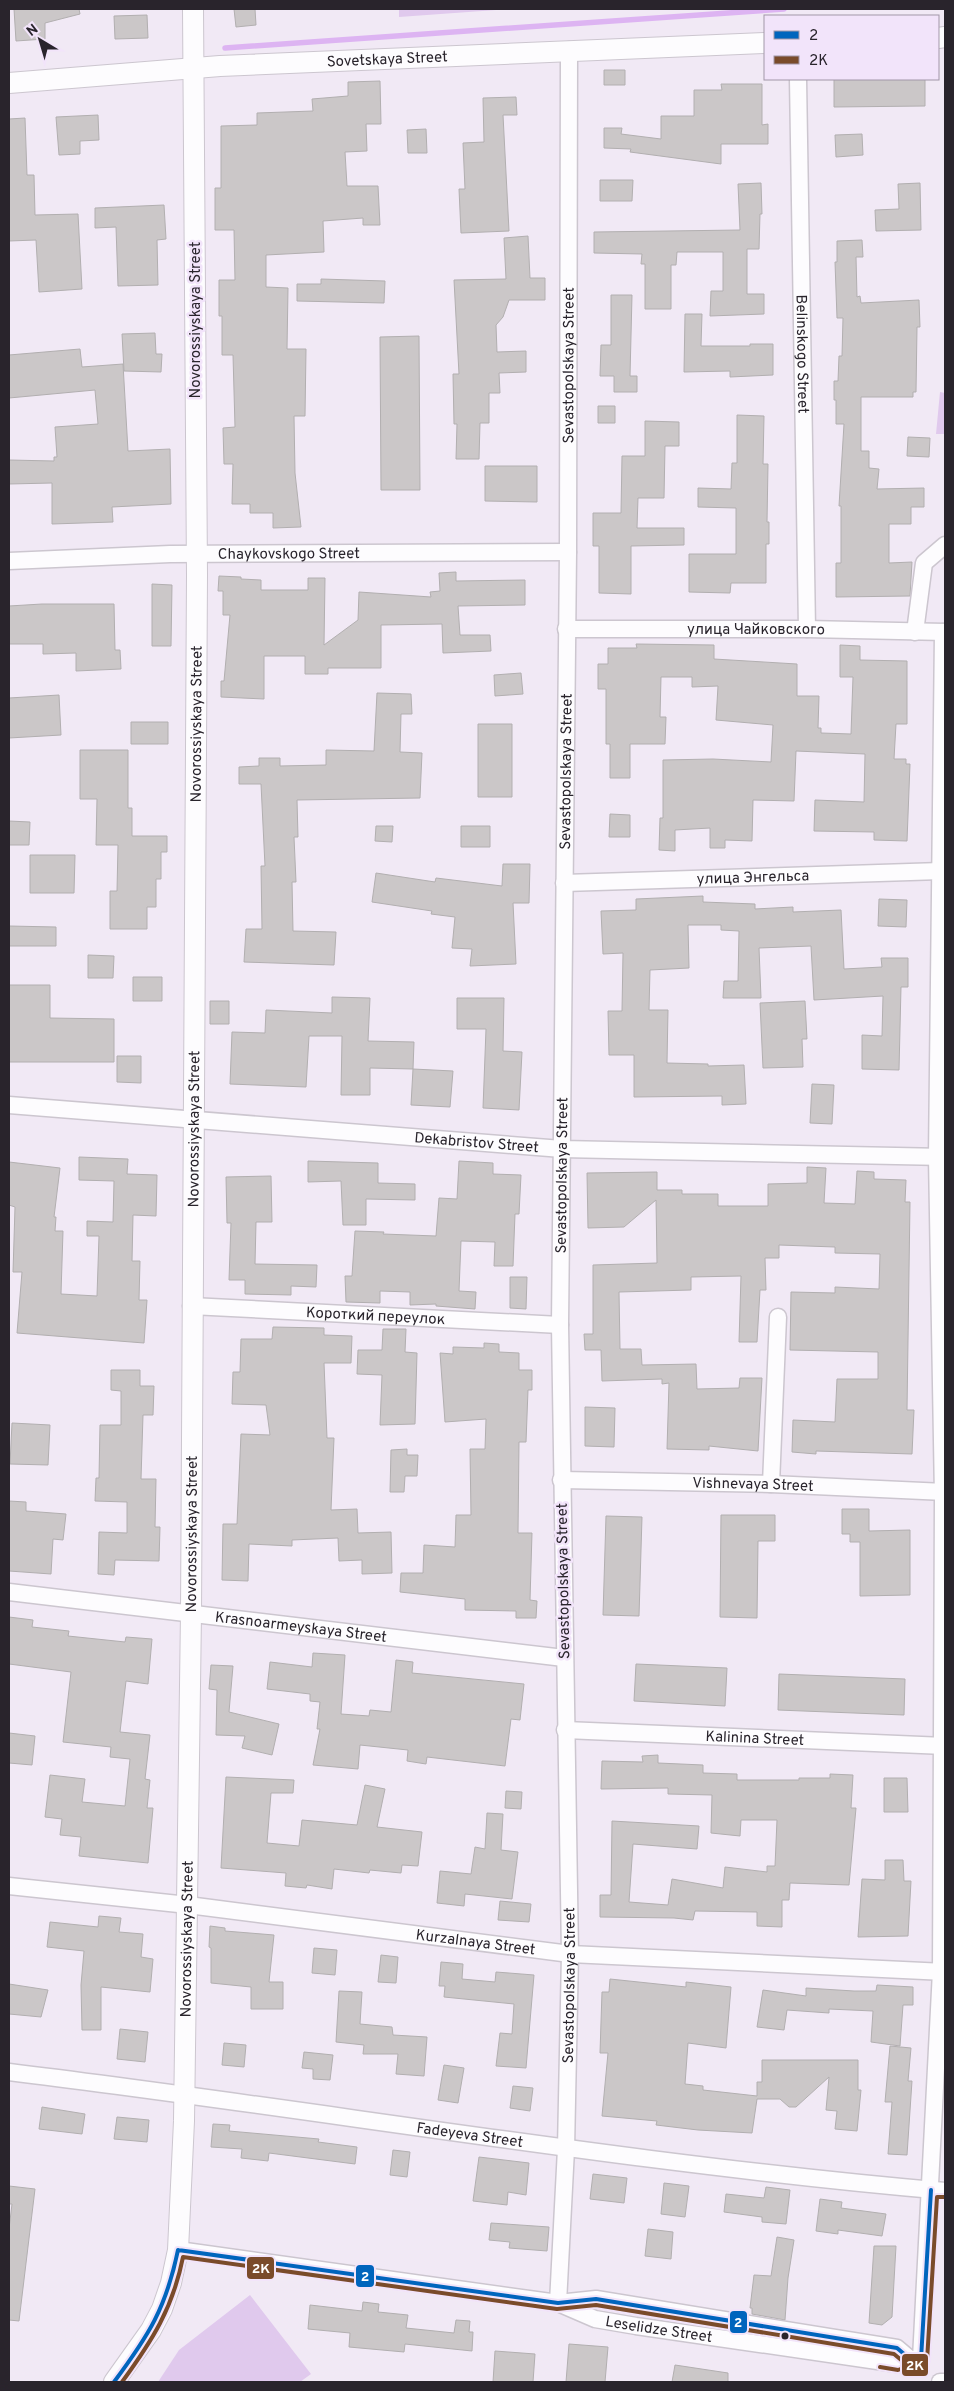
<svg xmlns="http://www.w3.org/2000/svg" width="954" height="2391" font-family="Overpass,sans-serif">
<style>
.green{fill:#e0c9ed}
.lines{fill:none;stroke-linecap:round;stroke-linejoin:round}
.stream{stroke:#ddb4f2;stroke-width:5.5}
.building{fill:#cbc7c8;stroke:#b2afb0}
.minor-casing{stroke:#ccc6cf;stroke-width:19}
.tertiary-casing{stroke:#ccc6cf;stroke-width:22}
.minor{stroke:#fdfcfe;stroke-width:16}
.tertiary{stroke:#fdfcfe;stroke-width:20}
.bus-1-casing{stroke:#f2e4fa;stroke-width:8}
.bus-2-casing{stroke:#f2e4fa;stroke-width:8}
.bus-1{stroke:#0065bd;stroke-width:4}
.bus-2{stroke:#7a4b2a;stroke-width:4}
.bus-dot{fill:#29242c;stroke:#f2e4fa;stroke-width:2}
.labels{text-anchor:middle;stroke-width:5;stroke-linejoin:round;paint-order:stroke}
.street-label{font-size:15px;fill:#29242c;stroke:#f2e4fa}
.line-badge{stroke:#f2e4fa;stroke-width:2}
.badge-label{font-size:14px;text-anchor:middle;font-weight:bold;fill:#fff}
</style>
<rect width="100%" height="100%" fill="#f1e9f5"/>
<path class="green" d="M399 9H510L399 17Z
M940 392 945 393V434H936Z
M250 2295 311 2374 300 2382H158L179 2350Z"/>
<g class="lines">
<path class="stream" d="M225 48 784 9"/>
</g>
<path class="building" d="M14 9H79L80 14 45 23V39L16 41Z
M234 9H255L256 25 236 27Z
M147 15 148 38 115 39 114 16Z
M604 70H625V85H604Z
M834 79H925V106L834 107Z
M380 81 381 124H366L367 151 345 152 347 186H378L380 225H363V218L323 221 324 252 266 255V287L288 288 287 349H306L305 416H294L295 473 301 527 273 528V513H250V504H232L233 464H224L223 428 235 427 233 355H222V316H219V280H235L234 230H215V188H221V126L257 125V113L313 111 312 99 348 96V82Z
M721 84H762V125L768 124V144H721V164L630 152 631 149 604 148V128H622L621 134 661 139V116H694V90H722Z
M516 97 517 115H503L509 231 461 233 459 189H465L463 143 484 142 483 98Z
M98 115 99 140 80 141V154L59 155 56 117Z
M25 118 27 175H34L35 215 78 214 82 289 39 292 36 240 9 241V119Z
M426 129 427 153H408L407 130Z
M862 134 863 155 836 157 835 135Z
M600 180H633L632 201H600Z
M761 183 762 214H760L759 249H747V294H764V314L710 316 711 291H723V252H677L676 265H671V309H645V264H641L642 254 594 253V232L740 230 738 184Z
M920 183 921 230 876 231 875 210 899 209 898 184Z
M164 205 166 239 157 240 158 285 118 286 116 227 95 228V208Z
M528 236 530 278H545V300H509L503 317 496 325 497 352 526 351V372L499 373 500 393H489V423H480L479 459H456L457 424H454L453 374H459L454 280 506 279 504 238Z
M862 240 863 257H856L857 297 860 296 861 303 919 300 920 327H917L916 392H913V397H861V451H869V468L879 469 877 489 924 488V507H911V524H889V563L912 562 910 596 836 597V563H841V506H839L844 424H836V400H834V381H838L839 356H842L843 318H837L835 262H837V241Z
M321 279 385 281 384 303 297 301V284H321Z
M611 295H632L630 376H637V392H614V376H600L601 345H611Z
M685 314H702L701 346H750V344H773V375L730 377V371L684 372Z
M155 333 156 354H162L161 372 124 371 122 334Z
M419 336 420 490H381L380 337Z
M80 349 82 367 123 364 128 451 170 449 171 504 112 507 113 522 52 524V483L9 484V460L54 461V457H57L55 427 98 424 95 390 9 398V355Z
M598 406H615V423H598Z
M737 415 764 416 763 464H768L767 522H769V544H766V583H731L730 593 689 592V554H736V508L698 507V488L731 489 732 463H737Z
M645 421 679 422V446H665L664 498H638L637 528H684V545L631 546V594L599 593V546H593V513H621L622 456H645Z
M908 437 930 438 929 457 907 456Z
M485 466H537V502L485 501Z
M456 572V581L525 580V605L458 606 460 635H490L491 651 443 653 442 624 381 625V668H328V674H305V656H264V699L221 697V681H224L230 615H223V591H218L219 576 241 577V579L261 580V590H308V578H325L324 645 358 620 359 592 431 597 430 592 440 591 439 573Z
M152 584 172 585 171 646H152Z
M42 604H114L115 650H120L121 669 76 671V653L43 654V644H9V606Z
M636 644 714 645V659L797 664V696H819L818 728H821V733L851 734 853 677H840V645L860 646V660L907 661V724H896L894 759H906V764H910L907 841 874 840V832L814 831 815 800 864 802 865 754 796 751 794 801 753 800 752 841 725 840V848H710V828L675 830V851L659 850 660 818H663V760L713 759 771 762 773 725 716 720 718 686 692 687V677H661L660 717H666L665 744H630V778H610V744H606V689H598V664H608V648H637Z
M521 673 523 694 495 696 494 675Z
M377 693 411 694 412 714H401L400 752 422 753 420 798 297 800 298 837H294L296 882H292L293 931 336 932 334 965 244 962 246 929H262L261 866H265L261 784H239V767L259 766V758H280V766L326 765V750L374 751Z
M59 695 61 735 9 738V698Z
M131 722H168V744H131Z
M478 724H512V797H478Z
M80 750H128V808H132V836H167V852H161V879H156V907H147V929H110V891H117L118 845H96L97 799H80Z
M610 814 630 815V837H609Z
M9 821 30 822 29 845H9Z
M376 826H393L392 842 375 841Z
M461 826H490V847H461Z
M30 855H75L74 893H30Z
M503 864H530L529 903H513L516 964 470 966 472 949 452 948 455 917 431 914 432 911 372 902 376 873 435 882 436 878 502 886Z
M703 896V902L755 904V909L793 907V912L841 910 844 969 882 967 881 958H908V987H901L899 1070 862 1069V1035L882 1036 883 996 814 1000 811 946 759 948 761 998H723L724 981H738L739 931 721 930V925H688L689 968 650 970 649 1010H668L667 1063 708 1064V1066L744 1065 746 1104 722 1105V1096L634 1097V1055H609L608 1011H622L623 953 603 954 601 911 636 910V899Z
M879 899 907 900 906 927 878 926Z
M9 926 56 927V946H9Z
M88 955 114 956 113 978H88Z
M133 977H162V1001H133Z
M9 985H50V1018L114 1019V1062H9Z
M332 997 370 998 368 1041 414 1042 413 1069 370 1068V1095H341L342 1036H309L306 1087 230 1084 232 1032 265 1033 266 1010 332 1013Z
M457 998H504L503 1051 522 1052 519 1110 483 1108 486 1029H457Z
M210 1001H229V1024H210Z
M805 1001 807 1039H802L803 1067 763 1068 760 1003Z
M117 1056H141V1083L117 1082Z
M413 1069 453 1071 450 1107 411 1105Z
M812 1084 834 1085 832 1124 810 1123Z
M79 1157 128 1159 127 1174 157 1175 156 1216 133 1215 132 1261H140L139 1300H147L144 1343 17 1333 22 1272H13L15 1207 9 1205V1162L60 1168 54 1217H56L55 1231H63L61 1294 97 1296 99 1236H87V1221L113 1222 114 1181 79 1180Z
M308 1161 378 1163V1183L415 1184V1200L366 1199V1225H343L341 1181 308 1182Z
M459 1161 493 1163V1174L521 1175 519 1214H515L513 1266H494L495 1242 461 1241 459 1291 476 1292 475 1309 436 1306V1304L410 1305V1292L380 1291V1303L346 1302 345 1276H352L355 1231 384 1232 383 1234 436 1236 439 1198 457 1199Z
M807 1167 826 1168 824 1203 855 1204 857 1171 874 1172V1179L906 1180 905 1202H910L907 1410H914L912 1454 816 1451V1454L792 1452 793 1420 835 1422 837 1379H878V1352L790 1350 791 1292 835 1293V1287L879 1289 880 1254 835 1253V1247L779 1245V1258H765L766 1290H760L757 1342H739L741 1276 691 1277V1290L619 1292 620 1349H641L642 1365 696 1364 697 1389 739 1388 740 1378H762L758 1451 709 1446V1450L667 1449 669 1383 662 1384V1379L602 1381 601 1350H585L584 1334H593V1265L657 1263 656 1200 624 1227 588 1228 587 1173 657 1172V1190H682V1194H718V1206H768V1184L807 1183Z
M271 1176 272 1222H256L255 1264 317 1265 316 1287 291 1286V1295L245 1294V1280H229L231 1223H227L226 1177Z
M510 1277H527L526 1309 510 1308Z
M273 1327 324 1328V1335L352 1336 351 1363H324L327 1438H334L331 1510 357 1509 358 1533 391 1532 392 1573 362 1574V1560L339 1561 338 1538 292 1540V1546L249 1544 248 1581 222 1580 223 1524H237L241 1434 270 1435 266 1405 232 1404 233 1372H240L241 1339H272Z
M383 1329H406L405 1352 417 1353 415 1424 380 1425 382 1375 357 1374 358 1350H382Z
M484 1343 499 1344V1352L519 1353V1370H532V1390H528L526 1442H519L518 1533H532L530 1600 537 1601 536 1618H516V1611L465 1610V1599L400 1592 401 1573H423L424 1545 455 1547 456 1515H471L470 1449H485L486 1419 445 1422 440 1353 453 1354V1347L484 1348Z
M111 1370H140V1386H154L153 1415H143L141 1479H156L155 1527H160L159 1561 115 1560 114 1575 98 1574 99 1532 127 1533V1502L95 1501 96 1478H99L100 1425H121V1391L111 1390Z
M585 1407 615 1408 614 1447 585 1446Z
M12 1423 50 1425 48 1465 10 1464Z
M407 1449V1455H418L417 1476H405L404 1492H390L391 1450Z
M9 1501 26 1502V1511L66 1514 63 1540 53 1539 51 1574 9 1571Z
M842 1509H869V1531L910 1530V1595L860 1596V1542H850V1534H842Z
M721 1515H775V1541H758L757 1618 720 1617Z
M606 1516 642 1517 639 1616 603 1615Z
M9 1617 33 1620 32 1627 69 1631 68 1636 125 1642 126 1637 152 1639 148 1684 126 1681 120 1732 150 1735 145 1779 150 1780 147 1808H153L148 1863 79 1856 81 1837 60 1835 62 1819 45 1817 50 1775 85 1779 82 1802 125 1806 130 1759 110 1757 111 1747 63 1742 71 1672 9 1664Z
M313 1653 345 1655 341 1714 369 1716 370 1710 391 1712 396 1660 413 1662 412 1673 524 1684 520 1720 511 1719 505 1766 427 1757 426 1764 407 1761 408 1750 360 1745 358 1769 313 1765 320 1729H317L320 1702 310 1701V1694L267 1689 270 1662 312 1667Z
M636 1664 727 1668 725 1706 634 1701Z
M211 1665 233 1666 229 1712 279 1724 272 1755 242 1748 245 1736 216 1735 217 1690 209 1689Z
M779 1674 905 1679 904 1715 778 1710Z
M9 1733 35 1736 32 1765 9 1763Z
M658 1755V1763L703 1765V1773L737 1774V1780H799V1778H830V1774L853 1775 851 1808H856L849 1885 790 1883 789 1900H782V1927L757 1926V1912L695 1911 693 1920 674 1918 600 1917V1895H611L612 1821 699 1826 697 1849 633 1844 629 1902 668 1905 672 1879 723 1888 725 1867 767 1872V1866H775L777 1820H741L740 1836 711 1833 712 1795 668 1794V1788L601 1789 602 1761 643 1762 642 1756Z
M226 1777 294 1780 293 1793H271L267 1843 299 1846 302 1820 357 1825 365 1785 385 1789 377 1827 422 1832 418 1866 402 1865 401 1873 370 1870 369 1873 334 1869 332 1889 307 1885 306 1888 285 1886 286 1873 221 1868Z
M884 1778H907L908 1812H884Z
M506 1791 522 1792 521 1809 505 1808Z
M487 1813 503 1814 501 1850 518 1852 512 1899 465 1894 464 1906 437 1903 440 1871 471 1874 475 1847 485 1849Z
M885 1860H903L904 1881H911L908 1936 858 1937 862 1879 885 1880Z
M500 1901 531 1904 529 1922 498 1920Z
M99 1916 121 1918 119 1932 143 1934 141 1957 153 1959 150 1992 101 1987V2030H82L81 1985 84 1951 47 1947 50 1922 98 1927Z
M210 1926 225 1928V1931L274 1935 269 1982H283V2009H251V1987L211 1983V1948L209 1947Z
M314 1948 337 1950 335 1975 312 1973Z
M381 1955 398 1957 396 1983 378 1982Z
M441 1962 463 1964 462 1979 495 1982 496 1972 534 1975 526 2068 496 2066 500 2033 512 2034 514 2004 444 1997 445 1986H439Z
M610 1979 686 1987V1982L731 1987 726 2048 688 2043 685 2084 703 2086V2090L757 2096V2082H762V2060H858V2090H861L857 2131 835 2129 837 2111 826 2110 829 2077 796 2107H789L780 2099H757L752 2133 698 2130 656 2125 657 2121 602 2116 608 2053H600L602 1992H609Z
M9 1984 48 1990 41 2017 9 2014Z
M877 1985 913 1987V2005H903L900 2046 871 2042 873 2011 829 2009V2013L787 2010 784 2030 757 2027 763 1990 806 1996V1988L854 1991H876Z
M339 1991 362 1992 360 2024 392 2027 393 2035 427 2037 424 2076 396 2074 398 2054H363L364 2045 336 2042Z
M120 2029 148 2032 145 2062 117 2059Z
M224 2043 246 2045 244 2067 222 2065Z
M890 2046 911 2048 908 2081H912L907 2155 888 2154 892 2102H885Z
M304 2052 333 2055 330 2080 313 2079V2069L302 2068Z
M444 2065 464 2068 458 2103 438 2100Z
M513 2086 533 2088 530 2111 510 2108Z
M42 2107 85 2114 82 2134 39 2129Z
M117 2117 149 2120 147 2142 114 2139Z
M213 2124 230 2125 229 2131 319 2139 318 2142 357 2147 355 2164 269 2153 268 2161 241 2158 242 2149 211 2147Z
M393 2150 410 2152 407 2177 390 2175Z
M479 2157 529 2163 526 2195 508 2192 507 2205 473 2201Z
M593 2174 627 2178 624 2203 590 2199Z
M664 2183 689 2186 685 2217 661 2214Z
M9 2186 35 2189 19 2321 9 2320V2229L12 2204H9Z
M766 2187 790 2190 786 2224 762 2222V2217L724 2212 726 2194 764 2198Z
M820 2199 842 2202 841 2208 886 2214 882 2236 838 2230V2234L816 2231Z
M491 2223 549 2227 547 2251 509 2248 510 2242 489 2240Z
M648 2229 673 2232 671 2259 645 2256Z
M777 2237 794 2240 788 2278 785 2320 752 2314V2308H750L754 2275 771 2276Z
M874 2246H896L892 2317 882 2325 869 2323Z
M363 2302 379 2304 378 2312 408 2315 406 2328 454 2333 456 2320 470 2321 469 2332H473L472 2351 405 2344 404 2352 349 2347 350 2333 308 2329 310 2305 362 2311Z
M569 2344 608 2347 605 2382H566Z
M495 2351 535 2354 533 2382H493Z
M675 2365 728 2373V2382H672Z"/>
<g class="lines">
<g class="minor-casing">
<g id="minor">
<path id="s1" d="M798 79 807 629"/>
<path id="s2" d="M9 561 170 554 568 552"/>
<path id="s3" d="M566 629H807L945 632"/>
<path d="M915 632 924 563 945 545"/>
<path id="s4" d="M564 883 941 871"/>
<path id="s5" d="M9 1105 562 1149 945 1157"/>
<path id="s6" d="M191 1306 560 1325"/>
<path id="s7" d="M561 1480 771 1484 945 1492"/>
<path d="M771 1484 778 1317"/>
<path id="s8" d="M9 1592 564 1658"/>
<path id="s9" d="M565 1730 945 1746"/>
<path id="s10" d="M9 1886 188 1905 570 1954 945 1972"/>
<path id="s11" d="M9 2072C321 2110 632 2164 945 2191"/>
<path d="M178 2250 558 2303 596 2299 897 2348 910 2359"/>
<path id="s12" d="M558 2303 566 2149 570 1954 560 1325 568 552 569 50"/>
<path id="s13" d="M558 2303 595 2319 636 2326 898 2364 910 2359H921L941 1971 943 1497 937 1157 943 632"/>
<path d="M940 2382H945"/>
</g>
</g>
<g class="tertiary-casing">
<g id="tertiary">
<path d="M938 38 945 37"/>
<path id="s14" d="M9 83 220 66 765 43"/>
<path id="s15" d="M114 2382 151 2330 162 2309 171 2283 178 2250 184 2121 191 1613 197 575 193 9"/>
</g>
</g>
<use href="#minor" class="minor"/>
<use href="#tertiary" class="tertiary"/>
<g class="bus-1-casing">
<path id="bus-1" d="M178 2250 558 2303 596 2299 897 2348 910 2359H921
M921 2359 931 2190
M114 2382C149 2335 166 2308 178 2250"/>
</g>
<g class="bus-2-casing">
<path id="bus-2" d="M880 2367 898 2370 911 2365H923L927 2361 937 2197H945
M122 2382C152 2341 173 2308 183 2257L557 2309 596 2305 894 2354 906 2364"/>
</g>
<use href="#bus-1" class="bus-1"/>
<use href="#bus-2" class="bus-2"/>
</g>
<circle class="bus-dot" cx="785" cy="2336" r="4.5"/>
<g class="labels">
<g class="street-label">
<text dy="5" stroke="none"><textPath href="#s14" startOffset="379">Sovetskaya Street</textPath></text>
<text transform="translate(195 320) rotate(-90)" y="5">Novorossiyskaya Street</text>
<text dy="5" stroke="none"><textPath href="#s1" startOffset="275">Belinskogo Street</textPath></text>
<text dy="5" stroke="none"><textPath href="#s12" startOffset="1938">Sevastopolskaya Street</textPath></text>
<text dy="5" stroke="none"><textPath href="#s2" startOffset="280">Chaykovskogo Street</textPath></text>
<text dy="5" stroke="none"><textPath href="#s3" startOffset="190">улица Чайковского</textPath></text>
<text dy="5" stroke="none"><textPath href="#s15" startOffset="1675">Novorossiyskaya Street</textPath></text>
<text dy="5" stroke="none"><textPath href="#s12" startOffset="1532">Sevastopolskaya Street</textPath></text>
<text dy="5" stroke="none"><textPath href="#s4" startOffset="189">улица Энгельса</textPath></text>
<text dy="5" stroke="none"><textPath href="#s15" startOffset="1270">Novorossiyskaya Street</textPath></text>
<text dy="5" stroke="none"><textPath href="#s5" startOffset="469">Dekabristov Street</textPath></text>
<text dy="5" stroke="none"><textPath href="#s12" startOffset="1128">Sevastopolskaya Street</textPath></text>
<text dy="5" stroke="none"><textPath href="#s6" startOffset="185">Короткий переулок</textPath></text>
<text dy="5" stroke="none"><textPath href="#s7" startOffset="192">Vishnevaya Street</textPath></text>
<text dy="5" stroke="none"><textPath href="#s15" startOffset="865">Novorossiyskaya Street</textPath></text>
<text transform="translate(563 1581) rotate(-91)" y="5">Sevastopolskaya Street</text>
<text dy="5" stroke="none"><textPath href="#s8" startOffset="294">Krasnoarmeyskaya Street</textPath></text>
<text dy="5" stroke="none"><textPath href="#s9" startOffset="190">Kalinina Street</textPath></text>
<text dy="5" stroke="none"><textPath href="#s15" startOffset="460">Novorossiyskaya Street</textPath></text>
<text dy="5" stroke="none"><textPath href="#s10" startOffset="470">Kurzalnaya Street</textPath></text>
<text dy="5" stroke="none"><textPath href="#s12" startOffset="318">Sevastopolskaya Street</textPath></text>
<text dy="5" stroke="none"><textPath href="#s11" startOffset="465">Fadeyeva Street</textPath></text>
<text dy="5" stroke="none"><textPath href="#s13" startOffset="105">Leselidze Street</textPath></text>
</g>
</g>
<g class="line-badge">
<rect x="246" y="2256" width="29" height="24" rx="5" fill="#7a4b2a"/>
<rect x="355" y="2264" width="20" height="24" rx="5" fill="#0065bd"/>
<rect x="729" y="2310" width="19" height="24" rx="5" fill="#0065bd"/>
<rect x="901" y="2353" width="28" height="24" rx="5" fill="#7a4b2a"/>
</g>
<g class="badge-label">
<text x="261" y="2273">2К</text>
<text x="365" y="2281">2</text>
<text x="738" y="2327">2</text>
<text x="915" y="2370">2К</text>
</g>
<rect width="954" height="2391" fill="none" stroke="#29242c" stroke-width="20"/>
<rect x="764" y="15" width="175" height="65" fill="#f2e4fa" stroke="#a297a8"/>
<rect x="774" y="31" width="25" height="8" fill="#0065bd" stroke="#a297a8"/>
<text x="809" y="40" font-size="15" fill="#29242c">2</text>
<rect x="774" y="56" width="25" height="8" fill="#7a4b2a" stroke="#a297a8"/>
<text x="809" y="65" font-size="15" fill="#29242c">2К</text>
<g transform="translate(40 40) rotate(322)" stroke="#f2e4fa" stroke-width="4" paint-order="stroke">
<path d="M0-4L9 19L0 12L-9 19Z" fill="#29242c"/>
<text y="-8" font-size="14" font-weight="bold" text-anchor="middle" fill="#29242c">N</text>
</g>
</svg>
